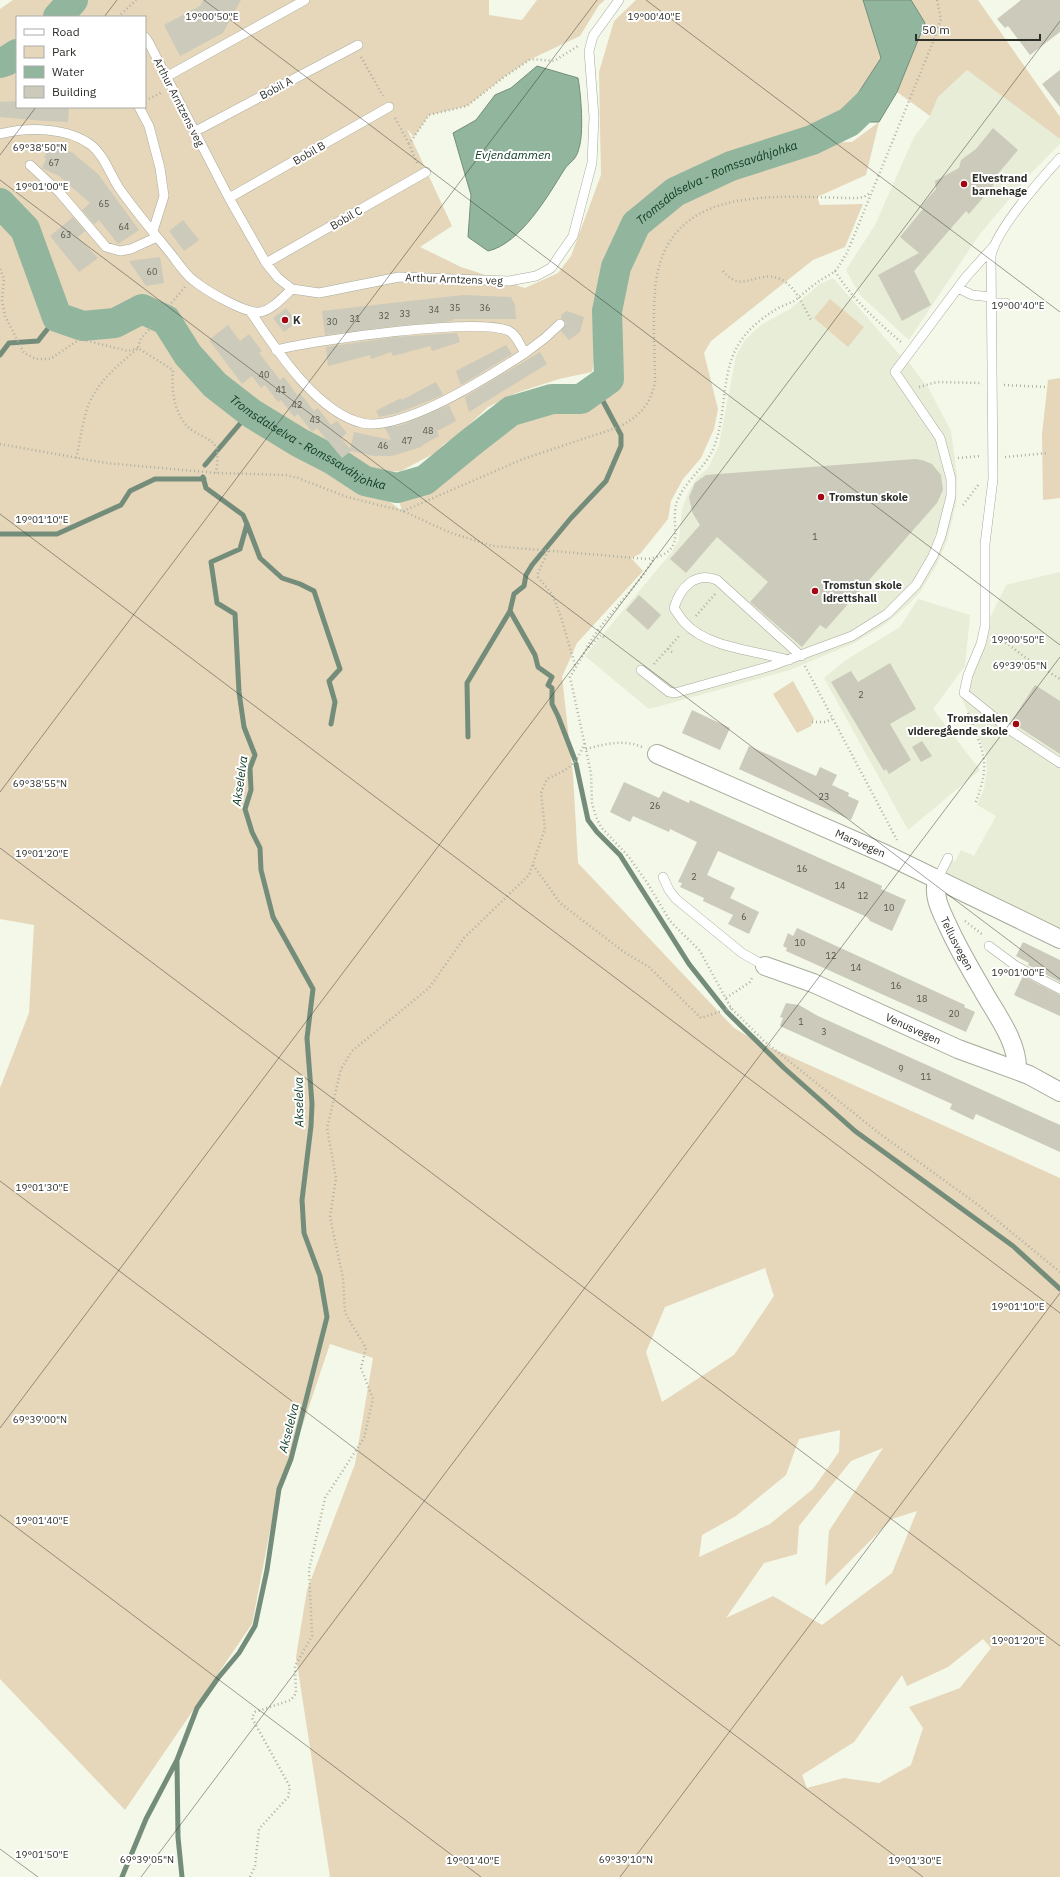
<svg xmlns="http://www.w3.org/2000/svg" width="1060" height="1877" font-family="'IBM Plex Sans',sans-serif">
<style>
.built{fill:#e7edd6}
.green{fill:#e6d6ba;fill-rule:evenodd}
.water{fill:#92b59e;stroke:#748d7b}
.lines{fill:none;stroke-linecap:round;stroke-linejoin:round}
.stream{stroke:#748d7b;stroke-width:5}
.river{stroke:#92b59e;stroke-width:30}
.building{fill:#cccaba}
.service-casing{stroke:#a6ab9c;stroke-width:10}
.minor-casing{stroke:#a6ab9c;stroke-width:20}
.path{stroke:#adb1a4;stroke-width:2.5;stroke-dasharray:1 3;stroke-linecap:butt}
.service{stroke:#fff;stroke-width:9}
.minor{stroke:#fff;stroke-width:18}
.ticks{fill:none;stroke:#2d2f29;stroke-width:1;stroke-opacity:0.45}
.poi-dot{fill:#a20711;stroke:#fff;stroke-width:1.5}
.labels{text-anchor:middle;stroke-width:4;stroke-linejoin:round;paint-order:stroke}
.number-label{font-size:9px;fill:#55564d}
.street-label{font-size:11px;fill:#2d2f29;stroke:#fff}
.poi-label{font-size:11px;font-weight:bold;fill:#2d2f29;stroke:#fff;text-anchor:start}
.water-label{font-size:12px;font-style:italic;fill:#093720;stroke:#fff}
.ticks-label{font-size:10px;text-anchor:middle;fill:#2d2f29;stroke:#fff;stroke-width:4;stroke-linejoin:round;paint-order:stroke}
</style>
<rect width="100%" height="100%" fill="#f3f8e8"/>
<path class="built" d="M967 70 1060 139V144L1032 172 979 235 909 340 859 294 846 270 875 225 914 137 930 116 938 97Z
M833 278 898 353 910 364 929 389 951 431 957 476 956 504 947 541 937 564 921 591 909 604 884 625 854 643 790 670 649 709 585 656 671 553 679 540 682 509 689 491 696 479 708 468 719 445 736 356 745 340 761 325 790 309 820 284Z
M1060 572V934L943 875 946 857 955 862 961 850 974 856 996 816 977 805 984 789 987 771 986 754 960 694 985 628 1006 585Z
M918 599 970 615 965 666 933 709 980 770 908 830 824 678 846 660 900 627Z"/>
<path class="green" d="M13 0H52L59 3 44 17H17V39L0 48V9Z
M85 0H489V15L522 20 537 0H605L599 5 580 36 531 59 504 77 467 106 429 115 414 137 407 129 452 226 420 247 461 267 525 288 558 273 571 256 601 175 599 72 614 21 636 0H863L881 58 842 118 691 179 634 221 606 290 592 372 559 379 516 393 488 407 457 436 444 444 435 453 401 471 382 472 360 468 323 445 272 419 250 404 191 341 176 359 233 415 300 450 330 472 363 491 386 499 402 511 396 490 426 482 513 413 552 400H582L612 380 609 313 620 268 637 227 676 196 731 169 812 143 852 142 879 122 866 175 817 197 820 205 863 204 845 247 813 260 711 341 704 353 718 409 714 429 701 458 683 479 671 501 668 519 640 554 631 558 643 571 577 643 562 677 573 775 578 863 734 1028 756 1041 1060 1178V1877H330L296 1657 307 1590 355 1464 373 1358 330 1344 274 1510 252 1624 125 1810 0 1679V1088L29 1013 34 925 0 919V73L17 69V107H145V17H74ZM765 1268 774 1296 734 1355 662 1402 646 1352 665 1307ZM840 1430 839 1452 813 1489 770 1524 699 1557 702 1535 736 1516 786 1475 799 1439ZM883 1448 829 1531 825 1586 892 1519 917 1511 892 1573 822 1625 773 1596 726 1618 764 1563 797 1554 799 1526 851 1461ZM983 1639 991 1648 960 1688 909 1707 923 1728 911 1765 879 1783 844 1778 807 1788 802 1775 854 1742 902 1675 907 1686 948 1667Z
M911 0H978L1060 117V139L967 70 938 97 930 116 897 92 925 23Z
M830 299 864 327 848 347 814 318Z
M1060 378V498L1043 500 1042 434 1048 380Z
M793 681 814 719 811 726 797 733 773 694Z"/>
<path class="water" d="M863 0H911L925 23 897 92 879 122H849L842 118 881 58Z
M537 66 578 78C581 94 584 133 579 148 576 161 571 160 564 170 548 196 520 244 488 251L468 237 471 195 453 133 476 120 495 95 511 88Z"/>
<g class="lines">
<path class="stream" d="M0 355 9 343 38 341 57 317
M205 465 244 419 255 416
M247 524 260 558 282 578 300 584 314 591 340 669 329 681 335 702 331 724
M0 534H57L121 505 130 491 155 479H204
M510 611 535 655 538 667 552 677 548 685 552 688V704L558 716 575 760
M468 737 467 683 510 611 514 594 524 586 526 575 532 565 571 518 606 481 621 446V435L596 388
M576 764 588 820 597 832 620 855 689 964 727 1012 784 1068 855 1131 1013 1246 1060 1289
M177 1761 178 1837 182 1877
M122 1877 146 1819 177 1760 197 1708 218 1678 239 1653 255 1626 267 1570 279 1489 291 1459 327 1317 320 1276 304 1233 302 1200 311 1126 312 1104 307 1038 313 989 273 917 261 870 260 848 252 832 245 809 251 790 250 768 255 755 244 727 239 692 235 614 217 603 211 562 240 549 247 524 243 515 206 488 203 477"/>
<g class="river">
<path d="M58 17 73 0"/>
<path d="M0 63 6 61 17 54"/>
<path id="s1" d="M0 203 25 229 57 317 83 326 115 323 142 309 166 320 188 355 215 385 251 413 300 443 333 460 365 481 397 488 425 480 470 443 511 411 552 399H581L609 379 607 311 616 267 636 224 675 192 731 166 812 140 849 122 878 94"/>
</g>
</g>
<path class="building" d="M203 0H241L223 33 180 56 164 25 200 6Z
M1021 0H1060V32L1030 55 1008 26 1005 28 997 19Z
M1060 70V107L1042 84Z
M17 101V107H69L68 122 45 121 0 117V102Z
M993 128 1018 150 991 182 994 185 969 214 966 211 914 271 931 305 902 321 878 275 919 253 900 237 923 209 920 207 936 189 935 181 959 168 961 160 976 149Z
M51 142 73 153 98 174 139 230 118 244 99 220 94 224 82 210 90 203 59 176 42 168 46 159 44 158Z
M73 217 85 231 78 237 98 258 79 272 50 236Z
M183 220 199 240 184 251 169 231Z
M160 257 164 283 146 286 129 261Z
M463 295 511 297 515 305 516 319H453V321L395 326 325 335 322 311Z
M286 308 297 322 284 332 273 318Z
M567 311 584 317 580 332 569 340 561 331 566 323 561 318 562 314Z
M228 325 240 341 249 334 262 351 259 353 280 380 284 377 297 395 300 393 314 411 318 408 331 425 337 421 347 433 341 438 350 449 354 432 391 440 385 428 402 425 449 405 456 421 437 431 439 436 421 446H424L392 456H374L351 451 342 458 317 428 312 432 298 414 294 417 281 400 278 402 265 385 261 388 252 376 242 384 209 340Z
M457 333 460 342 432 351 430 346 393 356 391 352 371 359 370 355 328 366 326 347 396 337Z
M506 345 512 354 461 385 456 371Z
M540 352 547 364 469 412 465 397Z
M436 382 443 395 398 413 379 417 376 411 401 398 402 400Z
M915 459 922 460 932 464 941 475 943 490 937 503 826 629 820 625 802 647 750 602 768 582 717 537 686 573 670 559 700 525 692 512 689 497 695 483 706 475Z
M639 595 661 615 648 630 626 610Z
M890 663 916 709 890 724 911 760 889 774 886 769 884 771 831 682 851 671 858 682Z
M1035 685 1060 701V754L1011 722Z
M692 710 730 728 720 750 682 733Z
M922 741 932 756 921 762 912 747Z
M749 746 816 776 820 767 837 775 832 785 849 793 848 796 859 801 851 820 739 769Z
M624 782 659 798 663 791 689 803 690 800 882 886 881 889 906 900 892 931 870 921 867 917 718 851 707 875 735 888 730 898 759 912 749 934 728 924 733 915 703 901 704 898 680 887 682 883 678 882 697 842 670 829 669 832 633 816 630 822 610 812Z
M797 928 965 1005 964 1007 975 1012 966 1032 786 951 787 948 783 946 788 933 793 936Z
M1023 942 1060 960V982L1028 965 1029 963 1016 956Z
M1023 976 1060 995V1016L1014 995Z
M786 1003 799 1005 818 1016 1060 1125V1152L976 1114 973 1120 950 1109 952 1104 780 1026 783 1018 780 1017Z"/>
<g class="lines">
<g class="service-casing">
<path id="service" d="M145 37 149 43 229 198 266 263 278 278 292 289 319 293 399 277 509 281 536 276 551 268 573 236 592 163 594 117 589 51 593 36 619 0
M166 77 305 0
M139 107 149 126 160 168 164 196 153 231
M194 132 358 45
M0 134C28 127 67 127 91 145 104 155 110 174 119 188 135 211 154 233 171 254 178 263 185 274 193 280 205 290 245 314 260 312 272 310 283 297 292 289
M1060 158C1041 179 996 230 991 256L993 479 985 544V626L981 644 968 675 964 693 1010 730 1060 763
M30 165 60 193 106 247 120 251 131 249 157 237
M229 198 389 107
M266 263 426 172
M958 288 972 295 991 297
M991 303H1006
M250 311C275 348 316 412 362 423 403 432 490 376 525 353 520 346 517 335 509 331 479 317 314 340 276 350
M525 353 545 338 560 324
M789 660C758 651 707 648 685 623 680 618 677 612 674 608 680 588 695 571 717 580L801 656
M641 670 669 692 675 693 771 666 852 636 887 614 916 585 933 556 941 536 951 496V479L940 438 895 372 966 277 993 247
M663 877 669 890 676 899 742 953 765 966
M937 880 948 858
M989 946 1016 966 1060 989"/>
</g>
<g class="minor-casing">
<g id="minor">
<path id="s2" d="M657 754 885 854 1060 939"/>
<path id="s3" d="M937 880C933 896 940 909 947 924 957 946 969 967 982 989 995 1013 1018 1041 1017 1070"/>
<path id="s4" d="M765 966 813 983 958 1049 1029 1075 1060 1092"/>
</g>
</g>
<path class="path" d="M118 17 136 0
M361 57 383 96
M149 99 162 92
M395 118 409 144
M417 163 409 144 429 115 467 106 504 77 531 59 554 61 578 46
M0 269 4 279 2 300 5 316 24 353 36 359H50L80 339 128 351 138 348
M723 271C743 295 756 269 780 279 796 286 803 306 811 320
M835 271C853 300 877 321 902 343
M185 287 140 340 138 348 173 370C171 389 174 414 189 428 196 434 209 438 213 443 220 449 217 465 216 473
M1004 385 1046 387
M919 387 937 382 981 383
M0 444 106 463 216 473 286 475 298 478 347 497 403 511 451 533 493 546 647 559C692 552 667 525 678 499 687 479 706 467 714 447 725 419 722 385 732 358 741 334 758 320 780 307 785 305 790 303 794 301 802 295 809 288 818 282 823 278 831 275 835 271 840 266 843 258 847 253L933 42 941 19 937 0
M1005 457 1048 453
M76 458C80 444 81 430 85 416 92 386 115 368 137 349
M958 458 981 456
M963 505 979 484
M403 511 523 459 616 428C637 419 651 405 655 382 655 350 652 313 656 281 671 180 782 198 857 198L864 197 870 193
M548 551 538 573V577L552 594 561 617 575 665
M696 616 715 594
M996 635 1026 658 1060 679
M604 637 601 635 586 650 570 677 591 773 592 803 596 817 601 827 629 857 648 884 670 921 700 951 731 1008 764 1041 880 1134 977 1204 1060 1272
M587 647C606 614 636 590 654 558
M668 649 673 653
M654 664 680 635
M805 666 897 840
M968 713C983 753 992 761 975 804
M812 722H825L832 719
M586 749C605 744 624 739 642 747
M533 865 560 903 624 952 649 967 701 1018 731 1008
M965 921 983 935
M726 998 750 982 753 976
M250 1877 255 1866 259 1829 288 1797 290 1787 252 1718 255 1712 291 1700 296 1693 295 1666 312 1636 309 1570 325 1498 364 1438 373 1399 361 1368 366 1348 345 1313 343 1278 330 1217 336 1178 327 1128 341 1069 352 1051 429 988 464 938 529 875 545 829 541 793 547 779C570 768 574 767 585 743"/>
<use href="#service" class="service"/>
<use href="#minor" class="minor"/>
</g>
<path class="ticks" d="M204 0 1060 645M646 0 1060 312M104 17 117 0M0 155 36 107M0 180 1060 979M0 514 1060 1313M0 792 597 0M0 848 1060 1646M0 1181 923 1877M0 1428 1060 21M0 1515 481 1877M0 1849 38 1877M141 1877 1060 657M620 1877 1060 1293"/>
<g class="poi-dot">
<circle cx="964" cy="184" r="4"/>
<circle cx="285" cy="320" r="4"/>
<circle cx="821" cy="497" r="4"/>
<circle cx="815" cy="591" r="4"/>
<circle cx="1016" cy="724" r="4"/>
</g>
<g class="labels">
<g class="number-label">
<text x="54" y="166">67</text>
<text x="104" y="207">65</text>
<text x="124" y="230">64</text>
<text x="66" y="238">63</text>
<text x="152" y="275">60</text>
<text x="455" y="311">35</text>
<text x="485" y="311">36</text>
<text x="434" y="313">34</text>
<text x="405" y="317">33</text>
<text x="384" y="319">32</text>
<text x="355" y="322">31</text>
<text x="332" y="325">30</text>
<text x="264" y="378">40</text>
<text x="281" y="393">41</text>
<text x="297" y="408">42</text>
<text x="315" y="423">43</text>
<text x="428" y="434">48</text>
<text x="407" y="444">47</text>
<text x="383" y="449">46</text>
<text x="815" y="540">1</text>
<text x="861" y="698">2</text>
<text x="824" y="800">23</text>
<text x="655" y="809">26</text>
<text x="802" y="872">16</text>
<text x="694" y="880">2</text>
<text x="840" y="889">14</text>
<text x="863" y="899">12</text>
<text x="889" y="911">10</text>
<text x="744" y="920">6</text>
<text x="800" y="946">10</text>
<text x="831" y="959">12</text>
<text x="856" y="971">14</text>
<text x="896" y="989">16</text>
<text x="922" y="1002">18</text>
<text x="954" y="1017">20</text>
<text x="801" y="1025">1</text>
<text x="824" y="1035">3</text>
<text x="901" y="1072">9</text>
<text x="926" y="1080">11</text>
</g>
<g class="street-label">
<text transform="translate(276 88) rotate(-28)" y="4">Bobil A</text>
<text transform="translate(179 102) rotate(63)" y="4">Arthur Arntzens veg</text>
<text transform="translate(309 153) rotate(-30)" y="4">Bobil B</text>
<text transform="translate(346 218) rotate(-30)" y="4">Bobil C</text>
<text transform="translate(454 279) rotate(2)" y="4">Arthur Arntzens veg</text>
<text dy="4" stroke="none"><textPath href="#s2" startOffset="222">Marsvegen</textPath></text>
<text dy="4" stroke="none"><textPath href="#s3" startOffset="68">Tellusvegen</textPath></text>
<text dy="4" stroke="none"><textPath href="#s4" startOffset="161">Venusvegen</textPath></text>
</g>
<g class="poi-label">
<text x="972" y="182">Elvestrand<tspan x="972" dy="13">barnehage</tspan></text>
<text x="293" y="324">K</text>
<text x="829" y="501">Tromstun skole</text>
<text x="823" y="589">Tromstun skole<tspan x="823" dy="13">idrettshall</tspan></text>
<text x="1008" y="722" text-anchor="end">Tromsdalen<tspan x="1008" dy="13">videregående skole</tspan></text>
</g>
<g class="water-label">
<text x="513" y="159">Evjendammen</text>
<text dy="4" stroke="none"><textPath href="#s1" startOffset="1037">Tromsdalselva - Romssaváhjohka</textPath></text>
<text dy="4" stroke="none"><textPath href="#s1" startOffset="438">Tromsdalselva - Romssaváhjohka</textPath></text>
<text transform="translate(240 781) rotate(-82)" y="4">Akselelva</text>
<text transform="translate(299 1102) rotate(-91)" y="4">Akselelva</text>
<text transform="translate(289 1428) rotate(-76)" y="4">Akselelva</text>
</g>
</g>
<g class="ticks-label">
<text x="212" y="20">19°00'50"E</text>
<text x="654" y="20">19°00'40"E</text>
<text x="40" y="151">69°38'50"N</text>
<text x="42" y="190">19°01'00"E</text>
<text x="1018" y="309">19°00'40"E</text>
<text x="42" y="523">19°01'10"E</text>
<text x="1018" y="643">19°00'50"E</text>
<text x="1020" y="669">69°39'05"N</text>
<text x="40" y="787">69°38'55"N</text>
<text x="42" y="857">19°01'20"E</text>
<text x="1018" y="976">19°01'00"E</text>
<text x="42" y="1191">19°01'30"E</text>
<text x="1018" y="1310">19°01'10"E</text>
<text x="40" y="1423">69°39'00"N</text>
<text x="42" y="1524">19°01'40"E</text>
<text x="1018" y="1644">19°01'20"E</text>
<text x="42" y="1858">19°01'50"E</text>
<text x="147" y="1863">69°39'05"N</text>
<text x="626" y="1863">69°39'10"N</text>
<text x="473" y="1864">19°01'40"E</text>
<text x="915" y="1864">19°01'30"E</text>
</g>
<rect x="16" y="16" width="130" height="92" fill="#ffffff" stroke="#abaca9"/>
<rect x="24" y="29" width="20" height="6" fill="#ffffff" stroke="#abaca9"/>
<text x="52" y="36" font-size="12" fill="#2d2f29">Road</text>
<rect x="24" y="46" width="20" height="12" fill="#e6d6ba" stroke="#abaca9"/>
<text x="52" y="56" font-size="12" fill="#2d2f29">Park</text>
<rect x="24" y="66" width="20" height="12" fill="#92b59e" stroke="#abaca9"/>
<text x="52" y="76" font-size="12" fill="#2d2f29">Water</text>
<rect x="24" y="86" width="20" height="12" fill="#cccaba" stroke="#abaca9"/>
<text x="52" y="96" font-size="12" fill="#2d2f29">Building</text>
<path d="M916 34v6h124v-6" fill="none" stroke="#2d2f29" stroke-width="2"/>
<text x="922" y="34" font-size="12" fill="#2d2f29" stroke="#ffffff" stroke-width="3" paint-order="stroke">50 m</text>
</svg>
